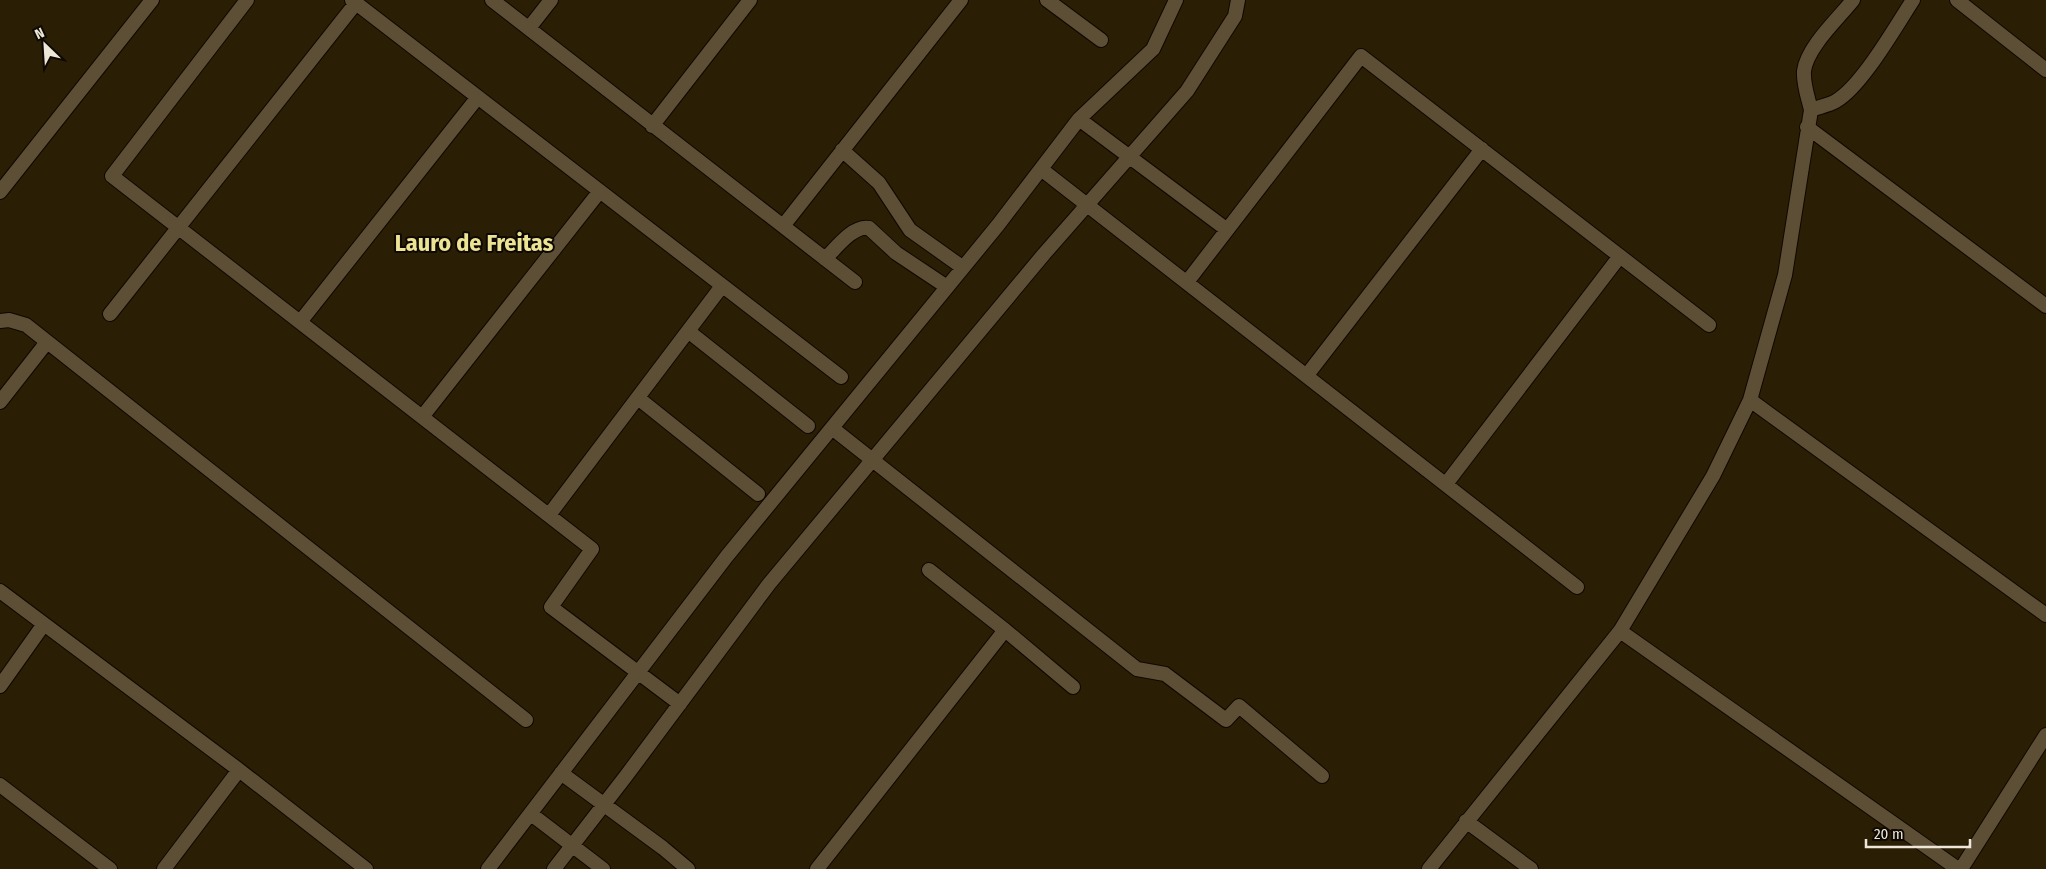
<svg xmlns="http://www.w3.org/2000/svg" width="2046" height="869" font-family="'Fira Sans Condensed',sans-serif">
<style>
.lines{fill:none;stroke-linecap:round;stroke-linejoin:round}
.service-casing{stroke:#120700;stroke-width:16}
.minor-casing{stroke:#120700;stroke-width:16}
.tertiary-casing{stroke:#120700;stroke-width:16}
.service{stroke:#5d4f36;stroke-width:14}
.minor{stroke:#5d4f36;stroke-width:14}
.tertiary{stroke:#5d4f36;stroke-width:14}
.labels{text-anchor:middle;stroke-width:4;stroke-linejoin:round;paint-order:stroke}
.town-label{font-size:24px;font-weight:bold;fill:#ede394;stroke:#0e0902}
</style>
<rect width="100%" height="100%" fill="#2a1e05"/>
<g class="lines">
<g class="service-casing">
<path id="service" d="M247 0 112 176 592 549 551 607 680 704
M352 0 841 377
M492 0 855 282
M1047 0 1101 40
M529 28 551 0
M1811 110C1819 107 1829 105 1836 101 1862 86 1896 26 1913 0
M1079 119 1226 229
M652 126 750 0
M1807 127 2046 306
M842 150 879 183 910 230 962 267
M1041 169 1577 587
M783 226 961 0
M825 259C836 248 853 225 869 228L896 253 947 287
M1187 282 1361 56 1709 325
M110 314 356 3
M0 321 9 320 26 325 526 720
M300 322 478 97
M688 331 808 426
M1307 375 1482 149
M638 398 758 494
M1750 400 2046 615
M0 402 47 342
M422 417 600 191
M832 428 1137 669 1165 674 1226 720 1239 706 1322 776
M1446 484 1620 256
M549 515 722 286
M929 570 1005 630 1073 687
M0 591 239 770 366 869
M1620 631 1958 869
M0 686 44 624
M561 773 663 848 688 869
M0 785 110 869
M531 814 603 869
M1466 821 1531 869
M164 869 239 770
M488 869 727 556 998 225 1079 119 1153 49 1176 0
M554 869 626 776 769 584 1044 254 1187 91 1235 16 1238 0
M817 869 1005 630
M1429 869 1620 631 1713 476 1750 400 1785 275 1811 110C1808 97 1803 84 1804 71 1807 47 1838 19 1853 0
M1961 869 2046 735"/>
</g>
<g class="minor-casing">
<path id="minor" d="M0 192 152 0"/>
</g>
<g class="tertiary-casing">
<path id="tertiary" d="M1957 0 2046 70"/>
</g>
<use href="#service" class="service"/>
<use href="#minor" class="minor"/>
<use href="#tertiary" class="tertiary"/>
</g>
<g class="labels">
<g class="town-label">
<text x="474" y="251">Lauro de Freitas</text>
</g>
</g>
<g transform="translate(45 45) rotate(335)" stroke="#0e0902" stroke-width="4" paint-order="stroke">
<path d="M0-4L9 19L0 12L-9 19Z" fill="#eee6d7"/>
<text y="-8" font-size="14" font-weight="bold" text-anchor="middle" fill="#eee6d7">N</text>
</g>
<path d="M1866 839v8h104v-8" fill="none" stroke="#eee6d7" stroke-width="2.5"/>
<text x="1874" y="839" font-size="15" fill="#eee6d7" stroke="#0e0902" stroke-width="4" paint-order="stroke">20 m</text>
</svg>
